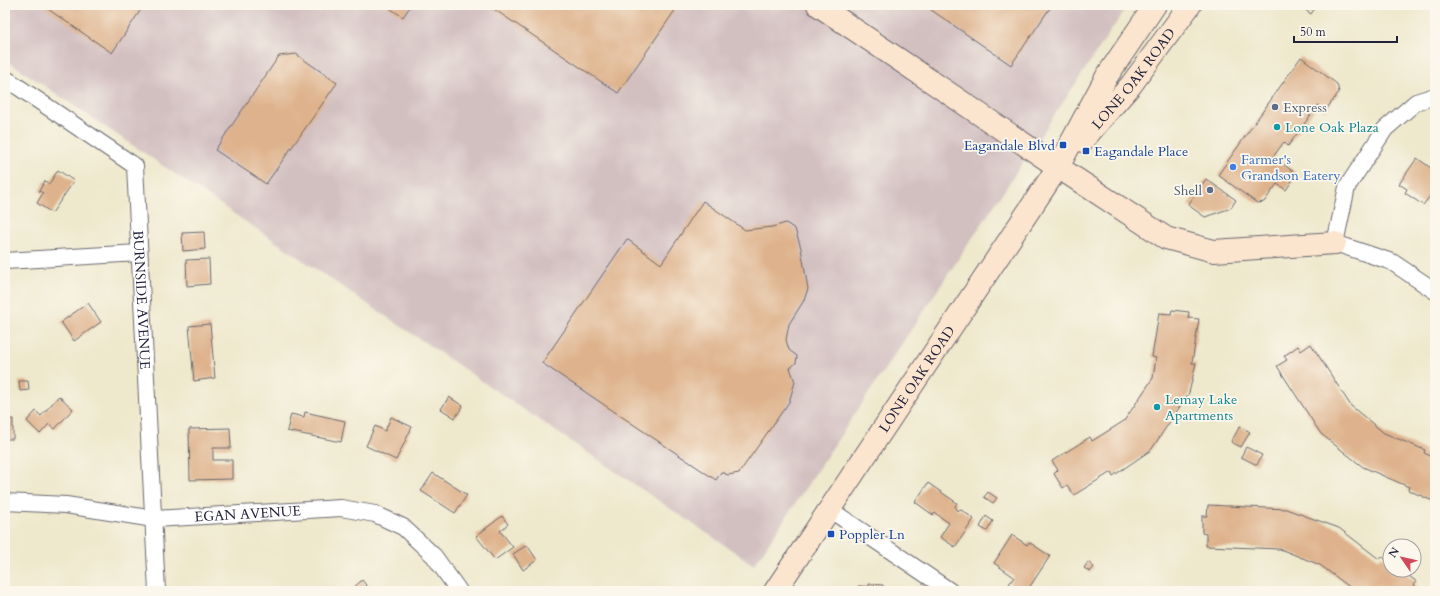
<svg xmlns="http://www.w3.org/2000/svg" width="1440" height="596" font-family="Cardo,serif">
<style>
.industrial{fill:#d2bfc0}
.building{fill:#deb28c}
.lines{fill:none;stroke-linecap:round;stroke-linejoin:round}
.street-casing{stroke:#69676e;stroke-width:18}
.secondary-casing{stroke:#69676e;stroke-width:24}
.street{stroke:#fff;stroke-width:16}
.secondary{stroke:#fce5cf;stroke-width:22}
.service-dot{fill:#5c6f8a;stroke:#fbf7ec;stroke-width:1.5}
.culture-dot{fill:#0f9aa8;stroke:#fbf7ec;stroke-width:1.5}
.transit-dot{fill:#1a4fb4;stroke:#fbf7ec;stroke-width:1.5}
.shop-dot{fill:#3f7fe0;stroke:#fbf7ec;stroke-width:1.5}
.labels{text-anchor:middle;stroke-width:3.5;stroke-linejoin:round;paint-order:stroke}
.street-label{font-size:14px;fill:#22223b;stroke:#fbf7ec}
.service-label{font-size:14px;fill:#4e5e75;stroke:#fbf7ec;text-anchor:start}
.culture-label{font-size:14px;fill:#0d838f;stroke:#fbf7ec;text-anchor:start}
.transit-label{font-size:14px;fill:#164399;stroke:#fbf7ec;text-anchor:start}
.shop-label{font-size:14px;fill:#366cbe;stroke:#fbf7ec;text-anchor:start}
</style>
<rect width="100%" height="100%" fill="#fbf7ec"/>
<filter id="ink" filterUnits="userSpaceOnUse"><feTurbulence type="fractalNoise" baseFrequency=".025" numOctaves="2"/><feDisplacementMap in="SourceGraphic" scale="8" xChannelSelector="R" yChannelSelector="G"/><feConvolveMatrix kernelMatrix="1 2 1 2 8 2 1 2 1" color-interpolation-filters="sRGB"/></filter>
<filter id="wash" filterUnits="userSpaceOnUse"><feTurbulence type="fractalNoise" baseFrequency=".012" numOctaves="4" result="noise"/><feDisplacementMap in="SourceGraphic" scale="16" xChannelSelector="R" yChannelSelector="G"/><feGaussianBlur stdDeviation="0.9" result="paint"/><feColorMatrix in="noise" values="0 0 0 0 0 0 0 0 0 0 0 0 0 0 0 0 0 1.4 0 .05"/><feComposite in="paint" operator="in"/></filter>
<g filter="url(#wash)">
<rect width="100%" height="100%" fill="#eee8cc"/>
<path class="industrial" d="M5 5H1128L754 565 5 59Z"/>
<g id="blocks">
<path class="building" d="M42 5H144L112 53Z
M385 5H411L403 17Z
M488 5H676L678 6 618 93Z
M924 5H1052L1011 65Z
M1298 5H1317L1311 14Z
M296 54 337 83 266 184 215 150 279 56Z
M1301 57 1337 84 1339 92 1325 111 1318 105 1288 146 1284 142 1273 157 1297 174 1286 190 1277 184 1264 202 1257 203 1218 175Z
M1417 158 1435 171V190L1423 205 1405 193 1407 189 1399 184Z
M58 170 74 181 52 213 37 203 43 193 39 191 45 181 49 184Z
M1206 179 1236 200 1231 208 1205 217 1188 205Z
M703 201 745 230 772 227 786 223 795 229 801 248 808 289 803 302 789 324 786 340 789 350 797 356 796 363 790 368 795 382 789 402 739 473 728 475 721 472 716 480 542 363 627 239 661 264Z
M204 232 205 249 183 251 182 233Z
M209 259 210 284 187 286 186 260Z
M88 303 101 322 74 341 61 322Z
M1172 310 1189 312 1188 318 1199 319 1192 363H1196L1189 393 1151 450 1113 476 1111 472 1074 495 1067 485 1063 488 1054 474 1058 470 1052 461 1090 437 1092 441 1124 421 1153 378 1156 358 1152 357 1159 313 1171 314Z
M210 324 215 378 194 381 189 326Z
M1311 344 1351 406 1384 433 1425 450 1424 453 1435 458V502L1408 490 1409 487 1363 467 1321 434 1277 366 1287 360 1284 356 1298 346 1301 351Z
M19 381H28L29 390 20 391Z
M59 396 73 409 55 429 49 424 40 434 27 421 36 411 41 416Z
M449 397 463 406 455 418 441 409Z
M305 412 345 421 341 442 287 431 291 414 304 417Z
M391 417 412 427 396 460 366 446 375 426 385 431Z
M5 419H13V439H5Z
M1240 426 1250 432 1241 447 1231 442Z
M230 428 231 448H213V460H232V479L190 480 189 429Z
M1246 447 1262 455 1257 465 1241 457Z
M433 473 467 495 455 513 421 491Z
M928 483 957 503 955 506 958 511 960 509 974 519 955 547 940 537 949 523 935 513 933 515 915 502Z
M988 492 997 498 993 503 984 497Z
M1208 505 1286 509 1339 528 1379 559 1381 556 1390 562V570H1401L1417 582 1414 585 1422 591H1362L1358 589 1355 591 1320 565 1280 549 1206 546V534L1202 533V516H1207Z
M502 516 508 524 500 531 513 547 495 560 476 536Z
M986 516 993 521 987 531 980 527Z
M1012 535 1027 545 1029 542 1050 556 1027 591H1019L1009 584 1014 577 994 563Z
M527 545 537 560 523 570 513 554Z
M1088 562 1094 567 1090 572 1084 568Z
M362 580 371 591H350Z
M869 584 883 585V589L891 590V591H858V586L869 587Z"/>
</g>
</g>
<g filter="url(#ink)">
<use href="#blocks" fill-opacity="0" stroke="#69676e" stroke-width="1"/>
<g class="lines">
<g class="street-casing">
<g id="street">
<path id="s1" d="M5 78 135 166 157 591"/>
<path d="M1435 96 1416 102 1385 129 1347 187 1335 243 1392 262 1435 291"/>
<path d="M5 261 139 253"/>
<path id="s2" d="M5 502 66 505 154 519 341 508 375 514 403 527 434 556 459 591"/>
<path d="M829 509 950 591"/>
</g>
</g>
<g class="secondary-casing">
<g id="secondary">
<path d="M818 5 1058 167 1166 238 1214 251 1335 243"/>
<path id="s3" d="M1082 141 1131 85 1190 5"/>
<path id="s4" d="M775 591 1058 167 1107 76 1155 5"/>
</g>
</g>
<use href="#street" class="street"/>
<use href="#secondary" class="secondary"/>
</g>
</g>
<g class="service-dot">
<circle cx="1275" cy="107" r="4"/>
<circle cx="1210" cy="190" r="4"/>
</g>
<g class="culture-dot">
<circle cx="1277" cy="127" r="4"/>
<circle cx="1157" cy="407" r="4"/>
</g>
<g class="transit-dot">
<rect x="1059" y="141" width="8" height="8" rx="2"/>
<rect x="1082" y="147" width="8" height="8" rx="2"/>
<rect x="827" y="530" width="8" height="8" rx="2"/>
</g>
<circle class="shop-dot" cx="1233" cy="167" r="4"/>
<g class="labels">
<g class="street-label">
<text dy="5" stroke="none"><textPath href="#s3" startOffset="81">LONE OAK ROAD</textPath></text>
<text dy="5" stroke="none"><textPath href="#s1" startOffset="291">BURNSIDE AVENUE</textPath></text>
<text dy="5" stroke="none"><textPath href="#s4" startOffset="255">LONE OAK ROAD</textPath></text>
<text dy="5" stroke="none"><textPath href="#s2" startOffset="244">EGAN AVENUE</textPath></text>
</g>
<g class="service-label">
<text x="1283" y="112">Express</text>
<text x="1202" y="195" text-anchor="end">Shell</text>
</g>
<g class="culture-label">
<text x="1285" y="132">Lone Oak Plaza</text>
<text x="1165" y="404">Lemay Lake<tspan x="1165" dy="16">Apartments</tspan></text>
</g>
<g class="transit-label">
<text x="1055" y="150" text-anchor="end">Eagandale Blvd</text>
<text x="1094" y="156">Eagandale Place</text>
<text x="839" y="539">Poppler Ln</text>
</g>
<g class="shop-label">
<text x="1241" y="164">Farmer's<tspan x="1241" dy="16">Grandson Eatery</tspan></text>
</g>
</g>
<rect width="1440" height="596" fill="none" stroke="#fbf7ec" stroke-width="20"/>
<g transform="translate(1402 558) rotate(304)"><circle r="19" fill="#fbf7ec" stroke="#a4a2a5"/>
<path d="M0-3L7 15L0 10L-7 15Z" fill="#d1495b"/>
<text y="-6" font-size="11" font-weight="bold" text-anchor="middle" fill="#22223b">N</text>
</g>
<path d="M1294 36v6h103v-6" fill="none" stroke="#22223b" stroke-width="2"/>
<text x="1300" y="36" font-size="12" fill="#22223b" stroke="#fbf7ec" stroke-width="3" paint-order="stroke">50 m</text>
</svg>
